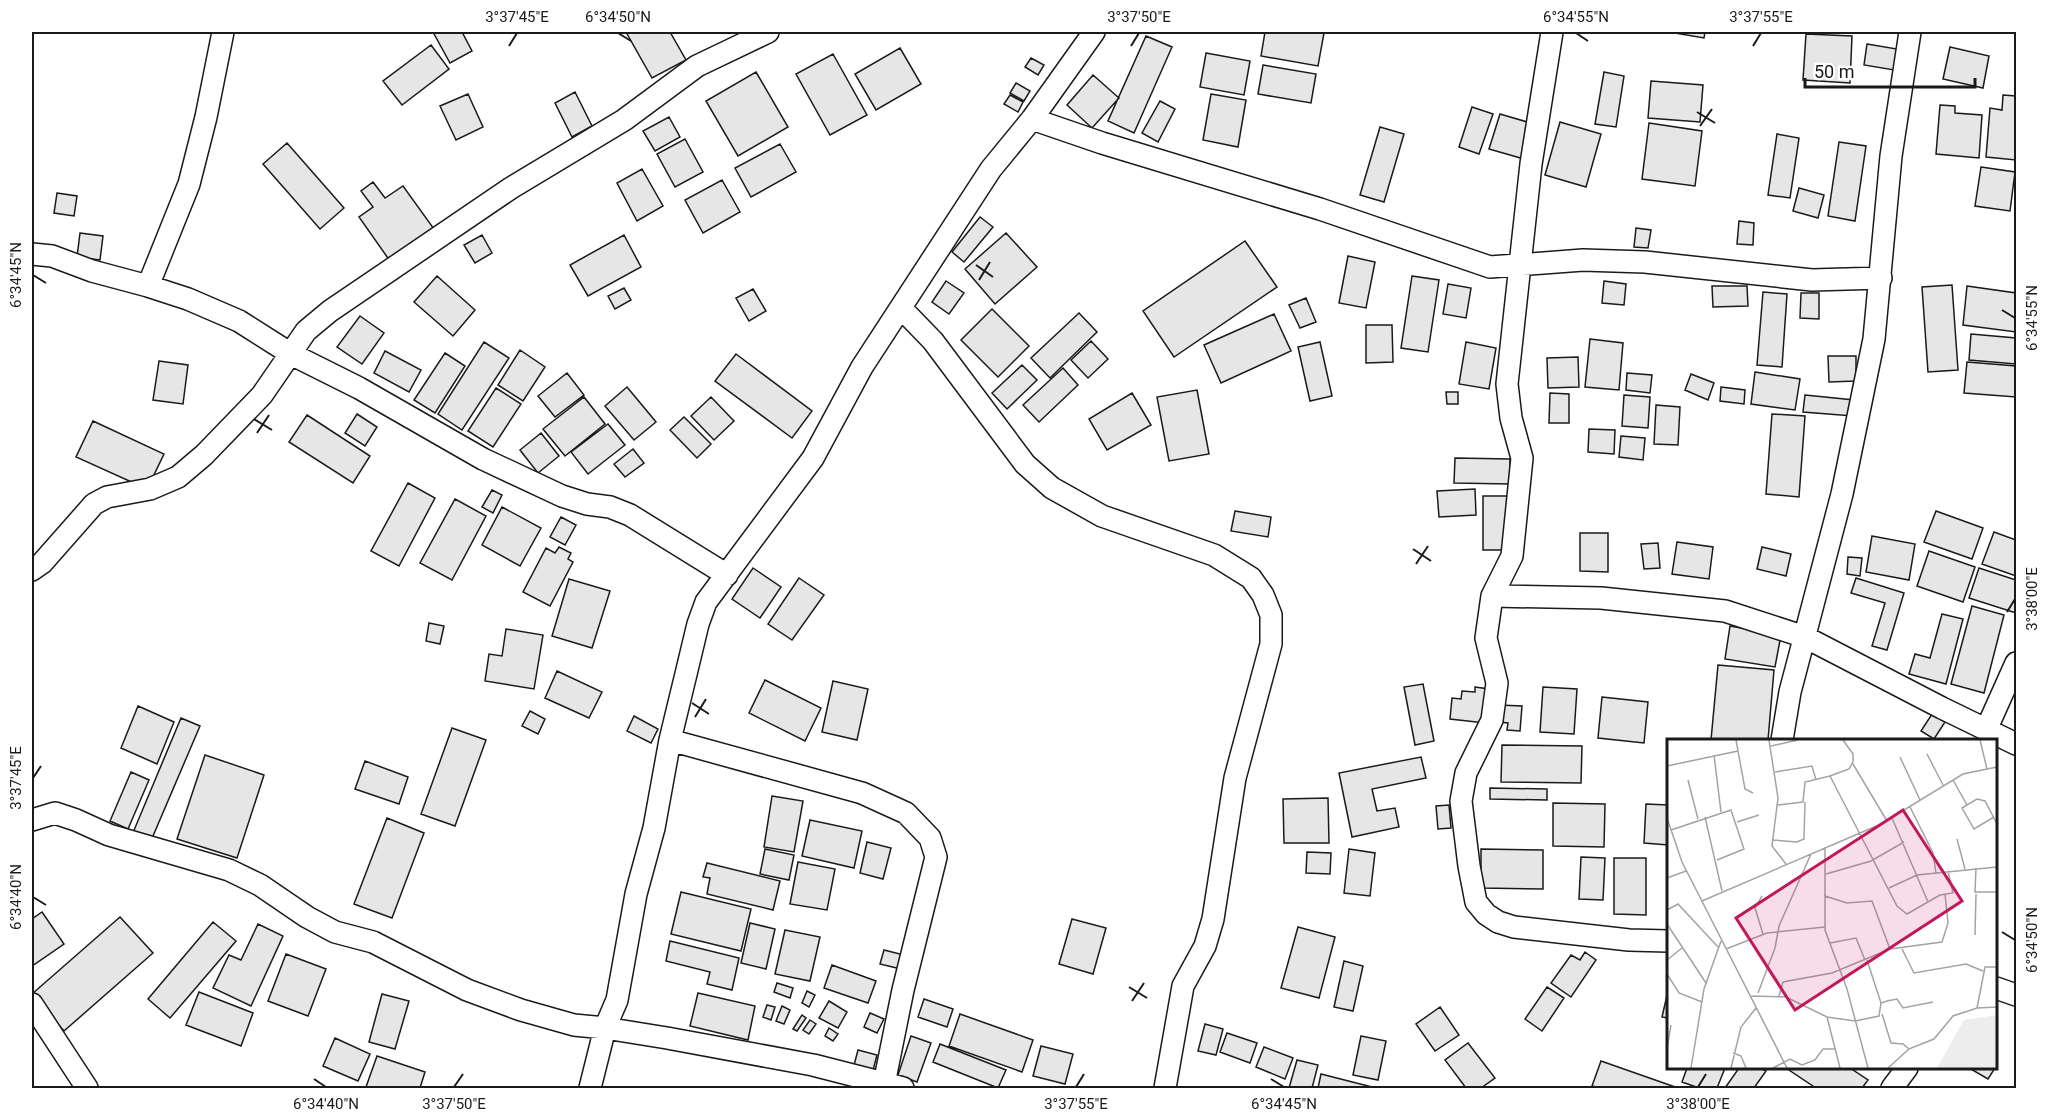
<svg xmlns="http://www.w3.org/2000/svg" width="2048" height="1120" font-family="Roboto,sans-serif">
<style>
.building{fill:#e6e6e6;stroke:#1a1a1a;stroke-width:1.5}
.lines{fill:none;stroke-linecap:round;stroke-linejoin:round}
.minor-casing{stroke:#1a1a1a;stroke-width:24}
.minor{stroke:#fff;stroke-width:21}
.ticks{fill:none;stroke:#1a1a1a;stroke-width:2}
.inset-road{fill:none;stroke:#a3a3a3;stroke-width:1.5}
.view{fill:#c2185b;fill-opacity:0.15;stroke:#c2185b;stroke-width:3}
.inset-edge{fill:none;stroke:#1a1a1a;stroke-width:3}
.neatline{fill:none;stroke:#1a1a1a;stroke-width:2}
.ticks-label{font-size:15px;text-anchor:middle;fill:#1a1a1a}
</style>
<rect width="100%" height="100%" fill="#fff"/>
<path class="building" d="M433 32H462L472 51 450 63Z
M626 32H670L686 60 652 78Z
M1265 32H1313L1324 33 1318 66 1261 56Z
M1669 32H1705L1704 38Z
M1806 34 1852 36 1850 83 1803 80Z
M1146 36 1172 47 1134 133 1108 121Z
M1867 44 1903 50 1900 71 1864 65Z
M431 45 449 69 402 105 383 81Z
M1950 47 1989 56 1983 88 1943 79Z
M900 48 921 84 876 110 855 74Z
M1206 53 1250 61 1244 95 1200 87Z
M833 54 867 115 830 135 796 74Z
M1031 58 1044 65 1038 75 1025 67Z
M1263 65 1316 74 1311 103 1258 94Z
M756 72 788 127 738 156 706 101Z
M1604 72 1624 76 1616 127 1595 124Z
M1093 75 1119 98 1092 128 1067 105Z
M1651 81 1703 85 1700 122 1648 118Z
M1016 83 1030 91 1024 101 1010 93Z
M575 92 592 126 572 137 555 103Z
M468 94 483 127 456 140 440 106Z
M1211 94 1246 100 1238 147 1203 140Z
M1010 95 1023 102 1018 112 1004 104Z
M2003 95 2016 96V160L1986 157 1990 108 2002 110Z
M1160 101 1175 109 1158 142 1142 133Z
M1940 105 1955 106V113L1982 115 1979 158 1936 154Z
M1472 107 1493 114 1479 154 1459 147Z
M1500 114 1534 124 1524 159 1489 149Z
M669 117 680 137 655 151 643 131Z
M1560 122 1601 134 1586 187 1545 175Z
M1649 123 1702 131 1695 186 1642 179Z
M1380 127 1404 134 1384 202 1360 195Z
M1777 134 1799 138 1790 198 1768 195Z
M685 139 703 172 675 187 657 154Z
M1839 142 1866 146 1855 221 1828 216Z
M287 143 344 208 320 229 263 164Z
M780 144 796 172 751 197 735 168Z
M1981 167 2015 172 2010 211 1975 206Z
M642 169 663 206 637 221 617 183Z
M722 180 740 212 703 233 685 200Z
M373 182 385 198 403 186 434 229 390 261 359 217 373 207 361 191Z
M1799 188 1824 195 1818 218 1793 211Z
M57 193 77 196 74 216 54 213Z
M980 217 993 227 964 262 952 252Z
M1739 221 1754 223 1753 245 1737 244Z
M1636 228 1651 230 1648 248 1634 247Z
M80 233 103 236 100 260 77 257Z
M1006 233 1037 267 995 304 965 269Z
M482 235 492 253 475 263 464 245Z
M624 235 641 267 588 296 570 265Z
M1245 241 1277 287 1174 357 1143 311Z
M1348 256 1375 262 1366 308 1339 303Z
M437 276 475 310 453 336 414 302Z
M1412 276 1439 280 1428 352 1401 348Z
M946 281 964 293 949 314 932 302Z
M1604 281 1626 284 1624 305 1602 303Z
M1448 284 1471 288 1466 318 1443 314Z
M1952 285 1958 370 1928 372 1922 287Z
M1712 286H1747L1748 306 1713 307Z
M1967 286 2016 293V332L1963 325Z
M624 288 631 300 615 309 608 296Z
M753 289 766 311 749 321 736 298Z
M1763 292 1787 294 1782 367 1757 365Z
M1801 293H1819V319L1800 318Z
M1306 298 1316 322 1300 328 1289 305Z
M992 309 1029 346 998 377 961 340Z
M1079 313 1097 332 1050 378 1031 358Z
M1274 314 1291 351 1221 383 1204 345Z
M360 316 384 333 362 364 337 347Z
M1366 325H1392L1393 362 1366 363Z
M1971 334 2016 338V364L1969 360Z
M1590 339 1623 343 1619 390 1585 387Z
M1091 341 1108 359 1088 378 1071 360Z
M484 342 509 358 462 430 438 414Z
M1320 342 1332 396 1310 401 1298 347Z
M1466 342 1496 348 1489 389 1459 384Z
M520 350 545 367 523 401 498 385Z
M385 351 421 370 409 392 374 373Z
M445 353 465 366 435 413 414 400Z
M736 354 812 411 792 438 715 381Z
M1828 356H1856V381L1829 382Z
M1578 357 1579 387 1548 388 1547 358Z
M159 361 188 365 183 404 153 400Z
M1967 362 2016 366V397L1964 393Z
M1022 365 1037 380 1007 409 992 393Z
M1063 368 1078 385 1039 422 1023 405Z
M1755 372 1800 379 1795 410 1751 404Z
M567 373 584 395 555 417 538 396Z
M1627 373 1652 375 1650 393 1626 390Z
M1691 374 1714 383 1708 400 1685 390Z
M627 387 656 422 634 440 605 406Z
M1721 387 1745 390 1744 404 1720 401Z
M496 388 521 404 493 447 468 431Z
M1197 390 1209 454 1169 461 1157 397Z
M1446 392H1458V404H1447Z
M1132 393 1151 425 1107 450 1089 419Z
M1550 393 1569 394V423H1549Z
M1624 395 1650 397 1648 428 1622 426Z
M1805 395 1854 400 1853 416 1803 412Z
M584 397 605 424 565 456 543 429Z
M711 397 734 421 714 440 691 416Z
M1656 405 1680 407 1678 445 1654 444Z
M357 414 377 427 365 446 345 433Z
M1772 414 1805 416 1799 497 1766 494Z
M307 415 370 456 353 483 289 442Z
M684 417 711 444 697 458 670 430Z
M93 421 164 454 147 489 76 457Z
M608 424 625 445 588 474 571 452Z
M1589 429 1615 430 1614 454 1588 452Z
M541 433 559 456 538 473 520 450Z
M1621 436 1645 438 1643 460 1619 457Z
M633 449 644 463 625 477 614 464Z
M1455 458 1510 459V484L1454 483Z
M408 483 435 498 399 566 371 551Z
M1475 489 1476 515 1439 517 1437 491Z
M492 490 502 495 493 513 482 507Z
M1483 496H1508V550H1483Z
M455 499 486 516 452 580 420 563Z
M502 507 541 528 520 566 482 545Z
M1235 511 1271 517 1268 537 1231 531Z
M1936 511 1983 528 1972 559 1924 542Z
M561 517 576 525 565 545 550 537Z
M1994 532 2016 540V576L1982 564Z
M1580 533H1608V572L1580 571Z
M1872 536 1915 544 1909 580 1866 572Z
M1677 542 1713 547 1709 579 1672 574Z
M1658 543 1660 568 1644 569 1641 544Z
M559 547 571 553 568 559 573 562 550 606 523 592 546 548 555 553Z
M1762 547 1791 554 1786 576 1757 569Z
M1929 551 1975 567 1963 602 1917 586Z
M1848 557 1862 558 1860 576 1847 574Z
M753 568 781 587 760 618 732 599Z
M1979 568 2016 580V613L1969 598Z
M799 578 824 595 792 640 768 624Z
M1856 578 1904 593 1887 650 1872 646 1885 603 1851 593Z
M569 579 610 591 592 648 552 636Z
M1972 606 2004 615 1984 693 1951 684Z
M1942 614 1963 619 1946 684 1909 674 1915 654 1930 658Z
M429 623 444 626 440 644 426 641Z
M1730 626 1781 635 1775 667 1725 659Z
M506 629 543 635 534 689 485 681 489 654 502 656Z
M1718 665 1774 670 1768 740H1711Z
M557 671 602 692 589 718 545 698Z
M765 680 821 708 805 741 749 713Z
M833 681 868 689 857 740 822 732Z
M1423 684 1434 741 1415 745 1404 687Z
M1475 687 1489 689 1485 723 1450 719 1452 698 1461 699 1462 691 1475 692Z
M1543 687 1577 689 1574 734 1540 732Z
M1602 697 1648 702 1644 743 1598 738Z
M1499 705 1522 706 1520 731 1507 730 1508 723 1498 722Z
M138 706 174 722 157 764 121 748Z
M530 711 545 719 538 734 522 726Z
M1932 714 1945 722 1934 739 1921 731Z
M634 716 658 729 651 743 627 731Z
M181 718 200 726 150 843 132 835Z
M452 728 486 740 455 826 421 814Z
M1502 745 1582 746 1581 783 1501 782Z
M205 755 264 775 237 858 177 839Z
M1421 757 1426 778 1372 789 1377 811 1395 808 1399 827 1352 837 1339 773Z
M365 761 408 777 399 804 355 789Z
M131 772 149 780 128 829 110 821Z
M1490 788 1547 789V800L1490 799Z
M772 796 803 801 794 852 764 847Z
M1328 798 1329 843H1284L1283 799Z
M1553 803 1605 804 1604 847 1553 846Z
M1646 804 1668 805V845L1644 843Z
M1449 805 1451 828 1438 829 1436 806Z
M387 818 424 833 392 918 354 904Z
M810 820 862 831 854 868 802 856Z
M867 842 891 848 883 879 860 873Z
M765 849 794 855 789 880 760 874Z
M1349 849 1375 853 1370 896 1344 893Z
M1481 849 1543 850V889L1481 888Z
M1307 852 1331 853 1330 874 1306 873Z
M1581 857 1605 858 1603 900 1579 899Z
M1614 858H1646V915L1614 914Z
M798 862 835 869 827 910 790 904Z
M707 863 780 881 773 910 707 894 710 878 703 877Z
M681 892 751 909 741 951 671 934Z
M42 912 64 944 32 966V919Z
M120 917 153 953 64 1031 32 994Z
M1072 919 1106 928 1093 974 1059 964Z
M213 922 236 941 170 1018 148 999Z
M750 923 775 929 766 969 741 963Z
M258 924 283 936 251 1006 213 988 229 955 241 960Z
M1298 927 1335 937 1319 998 1281 988Z
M785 930 820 937 810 981 775 974Z
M670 941 739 958 732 990 707 984 710 972 666 961Z
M884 950 904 955 901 969 880 964Z
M1585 952 1596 960 1571 997 1551 983 1571 955 1580 960Z
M286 954 326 969 308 1016 268 1001Z
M1344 961 1363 966 1353 1011 1334 1007Z
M832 965 876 981 868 1003 824 988Z
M777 983 793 988 790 998 774 992Z
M1547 987 1564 998 1542 1031 1525 1019Z
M807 991 815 995 809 1007 802 1003Z
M1668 991V1018L1662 1017Z
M199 992 253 1013 241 1046 186 1025Z
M698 993 755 1006 748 1040 690 1026Z
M382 994 409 1001 395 1049 369 1042Z
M924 999 953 1009 947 1027 918 1017Z
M829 1001 847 1012 838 1028 819 1018Z
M767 1005 775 1007 771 1020 763 1017Z
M782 1006 790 1010 784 1024 776 1021Z
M1440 1007 1459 1035 1435 1051 1416 1024Z
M870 1013 884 1019 877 1033 864 1027Z
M960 1014 1033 1040 1022 1072 949 1046Z
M802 1015 806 1018 797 1031 793 1029Z
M810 1020 816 1024 809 1034 803 1030Z
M1205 1024 1223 1029 1216 1055 1198 1051Z
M829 1028 838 1034 833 1041 825 1036Z
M1227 1033 1257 1043 1250 1063 1220 1052Z
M911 1036 931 1043 917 1082 898 1075Z
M1361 1036 1386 1041 1378 1080 1353 1075Z
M335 1038 370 1054 358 1081 323 1066Z
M1468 1043 1495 1078 1481 1088H1466L1445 1060Z
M940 1044 1006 1070 998 1088 933 1062Z
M1041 1046 1073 1054 1065 1084 1033 1076Z
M1264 1047 1293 1058 1285 1079 1256 1067Z
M858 1050 877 1055 872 1074 853 1069Z
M377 1056 425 1072 420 1088H372L366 1087Z
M1297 1060 1318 1065 1312 1088H1289Z
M1601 1061 1678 1088H1600L1592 1086Z
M1687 1068H1725L1717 1088H1699L1682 1082Z
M1739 1068H1760L1766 1071 1754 1088H1725Z
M1786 1068H1850L1868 1080 1862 1088H1816Z
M1969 1068H1995L1988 1079Z
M1321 1074 1376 1088H1318Z"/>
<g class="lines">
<g class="minor-casing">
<path id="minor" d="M1552 32 1531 164 1507 384 1511 418 1522 458 1512 556 1492 596 1486 638 1497 683 1492 720 1466 773 1461 801 1469 866 1476 902 1486 914 1498 922 1514 927 1629 940 1668 941
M1032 119 1102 143 1320 209 1490 267 1583 260 1645 262 1812 280 1881 278
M32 254 52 256 92 271 148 286 188 299 239 321 291 354 359 388 483 459 562 496 587 504 610 507 630 515 727 575
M148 286 189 184 206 117 223 32
M902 309 933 341 1025 464 1052 488 1102 516 1214 555 1251 578 1263 595 1271 615V644L1235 778 1213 919 1205 946 1183 986 1165 1088
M32 570 42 563 94 504 107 497 150 489 178 477 204 455 262 395 306 331 330 311 511 188 624 120 697 66 768 32
M1492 596 1601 598 1725 611 1805 637 1942 708 2016 744
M1986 730 2016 663
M670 740 862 793 906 813 930 838 936 857 903 990 884 1084
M1782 740 1790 692 1842 494 1874 339 1891 156 1910 32
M32 820 55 813 76 820 109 835 229 870 260 885 307 917 335 932 373 942 467 990 521 1010 574 1025 605 1028 667 1038 813 1065 903 1088
M1996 988 2016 995
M32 1004 87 1088
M590 1088 605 1028 617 1000 636 894 654 828 670 740 686 674 698 624 706 602 813 458 862 367 991 169 1032 119 1094 32
M1892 1088 1907 1068"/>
</g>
<use href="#minor" class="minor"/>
</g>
<path class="ticks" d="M618 33 631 41M1576 33 1588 41M509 46 517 33M1131 46 1139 33M1753 46 1761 33M1697 112 1715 123M1700 126 1712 109M976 265 993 277M33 275 46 283M979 280 990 262M2002 310 2015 318M254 419 272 430M257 433 269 415M1413 549 1431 561M1416 564 1428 546M2007 612 2015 599M692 703 709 714M695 717 706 699M33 778 41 766M33 897 46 905M2002 932 2015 940M1129 987 1147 998M1132 1001 1144 983M314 1079 326 1087M1271 1079 1284 1087M454 1087 463 1074M1076 1087 1084 1074M1698 1087 1706 1074"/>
<g transform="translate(1667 739)">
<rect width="330" height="330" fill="#fff"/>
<path d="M330 276V329H270L297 281Z" fill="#ededed"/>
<path class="inset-road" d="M69 1 78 50 86 54M102 1 111 59 105 107 119 125M176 1 186 15V23L182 30 163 37 230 167 240 175 273 156 286 154 281 132M313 1 320 30M104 7 131 1M260 15 276 46M47 16 54 73M233 18 253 61M186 25 220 82M0 27 71 12M108 33 145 27 149 41M21 41 31 80M286 41 300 66 310 60 318 62 330 85M111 66 136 63 138 43 163 37M300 66 295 69 307 90 327 78M243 68 266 114 269 134M38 78 55 152M0 79 15 123 120 329M225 79 261 163M70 83 92 76M4 91 64 71 77 110 50 121M290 100 298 130M106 101 130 103 137 100 138 63M158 108V191L180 250 201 329M309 129 308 153H330M159 135 204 122 237 103M0 139 19 132M222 149 250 136 330 128M95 157 88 169 96 195M158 157 180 164 205 162 223 210M35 162 214 85 296 35 330 28M0 171 11 165 51 208M0 185 39 244M308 196 309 155M163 204 189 199 198 221M59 210 100 194 158 188M235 210 247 234 299 225 316 232M0 221 15 209M200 221 214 264M0 235 12 254 35 263M91 254 108 209 112 187 144 115M83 257 119 258 160 278 188 282 212 277 214 264 220 262 230 260 236 269 266 263M112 257 116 243 165 234 223 210 275 203 281 184 278 155M310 269 318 228H330M215 275 224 304 236 305 242 310 267 300 286 277 310 269 330 268M160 278 173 329M0 309 4 286M66 314 74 317 79 329M24 329 37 250 54 202M64 329 74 288 89 269M106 329 123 320 135 326 148 321 156 310H168M221 329 242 310"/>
<path class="view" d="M236 71 295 162 128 271 69 179Z"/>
<rect width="330" height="330" class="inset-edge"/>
</g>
<rect width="2048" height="1120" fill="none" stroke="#ffffff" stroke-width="66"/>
<path d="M1805 78v9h170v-9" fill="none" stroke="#1a1a1a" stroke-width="3"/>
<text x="1814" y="78" font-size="18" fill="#1a1a1a" stroke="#ffffff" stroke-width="4.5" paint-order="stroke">50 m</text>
<rect x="33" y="33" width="1982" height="1054" class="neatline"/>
<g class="ticks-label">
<text x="517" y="22">3°37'45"E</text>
<text x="618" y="22">6°34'50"N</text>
<text x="1139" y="22">3°37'50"E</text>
<text x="1576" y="22">6°34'55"N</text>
<text x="1761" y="22">3°37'55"E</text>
<text transform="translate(16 275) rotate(-90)" y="5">6°34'45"N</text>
<text transform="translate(2032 318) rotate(-90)" y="5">6°34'55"N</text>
<text transform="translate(2032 599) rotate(-90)" y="5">3°38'00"E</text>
<text transform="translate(16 778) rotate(-90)" y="5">3°37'45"E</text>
<text transform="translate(16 897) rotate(-90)" y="5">6°34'40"N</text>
<text transform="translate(2032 940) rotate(-90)" y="5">6°34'50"N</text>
<text x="326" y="1109">6°34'40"N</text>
<text x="454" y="1109">3°37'50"E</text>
<text x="1076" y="1109">3°37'55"E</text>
<text x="1284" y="1109">6°34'45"N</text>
<text x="1698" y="1109">3°38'00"E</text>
</g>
</svg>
